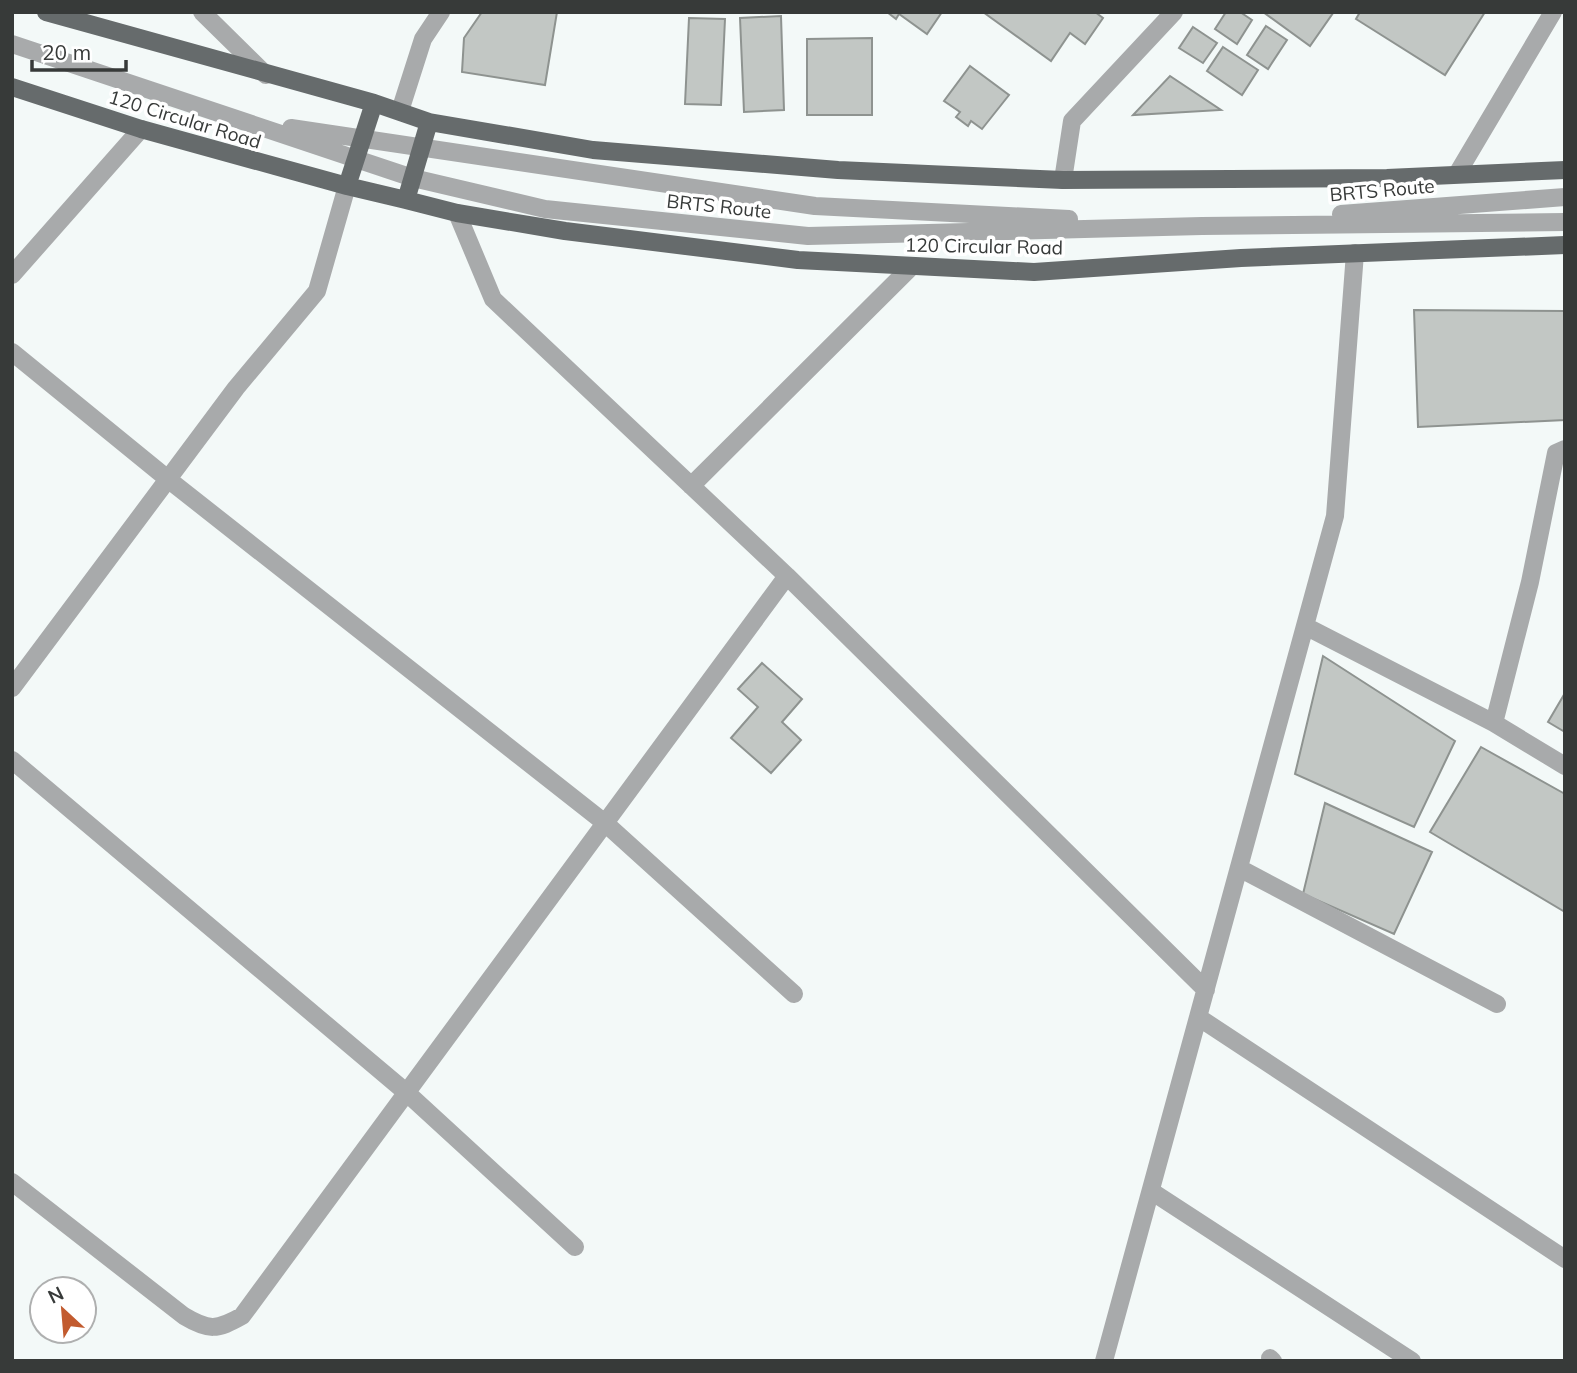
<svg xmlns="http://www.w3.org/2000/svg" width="1577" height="1373" font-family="Mulish,sans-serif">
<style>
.building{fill:#c2c7c4;stroke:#8e9390;stroke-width:2}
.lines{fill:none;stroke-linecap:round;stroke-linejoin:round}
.minor{stroke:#a8aaab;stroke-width:18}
.major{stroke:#666b6c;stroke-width:18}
.labels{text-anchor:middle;stroke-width:7;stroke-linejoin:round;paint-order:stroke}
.street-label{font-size:19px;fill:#373a39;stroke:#fff}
</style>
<rect width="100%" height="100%" fill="#f3f9f8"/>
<path class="building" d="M482 12H557L545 85 462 72 464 38Z
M887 12H942L927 34 899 14 896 19Z
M983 12H1095L1103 18 1085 44 1070 33 1051 61Z
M1226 12H1240L1252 20 1237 44 1215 29Z
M1263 12H1332L1333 13 1310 46Z
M1360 12H1485L1445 75 1356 19Z
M781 16 784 110 744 112 740 18Z
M689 18 725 19 721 105 685 104Z
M1266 26 1287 40 1268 69 1247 55Z
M1193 27 1217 43 1203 63 1179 48Z
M872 38V115H807V39Z
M1223 47 1258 70 1242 95 1207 71Z
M970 66 1009 95 982 129 971 121 968 126 956 117 960 112 944 101Z
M1170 76 1221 110 1133 115Z
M1414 310 1565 311V420L1418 427Z
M1323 656 1455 741 1414 827 1295 774Z
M762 663 802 699 782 722 801 740 771 773 731 738 758 707 738 689Z
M1565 693V732L1548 722Z
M1481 747 1565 794V912L1430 832Z
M1325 803 1432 852 1394 934 1303 894Z"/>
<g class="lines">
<path class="minor" d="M202 12 266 75
M12 44 413 178 545 209 808 236 1202 226 1565 222
M400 111 423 39 441 12
M291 128 815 206 1069 219
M1457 174 1553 12
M1063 180 1072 121 1174 12
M1341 214 1565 197
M12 275 141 129
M12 352 169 480 605 823 794 994
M691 486 912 266
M787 576 1206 990
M1305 626 1494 723 1530 582 1556 453 1565 449
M12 688 236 388 317 291 347 186
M1494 723 1565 766
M12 760 407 1093 575 1247
M1239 868 1497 1004
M1198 1017 1565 1259
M12 1182 184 1316C209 1331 217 1330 242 1316L787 576 493 299 457 213
M1151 1191 1412 1361
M1270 1358 1273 1361
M1104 1361 1335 516 1355 253"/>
<path class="major" d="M46 12 374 103 429 122 406 200 347 186 374 103
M12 87 141 129 347 186
M429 122 593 150 838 170 1063 180 1387 178 1565 170
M406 200 457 213 565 231 798 260 1034 272 1241 258 1565 245"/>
</g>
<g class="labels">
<g class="street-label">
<text transform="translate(185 119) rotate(17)" y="7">120 Circular Road</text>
<text transform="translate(1382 190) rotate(-5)" y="7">BRTS Route</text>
<text transform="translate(719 206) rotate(6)" y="7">BRTS Route</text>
<text transform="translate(984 246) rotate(1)" y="7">120 Circular Road</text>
</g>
</g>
<rect width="1577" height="1373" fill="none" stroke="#373a39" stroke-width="28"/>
<g transform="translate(63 1310) rotate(334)"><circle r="33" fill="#ffffff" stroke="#afb0b0" stroke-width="2"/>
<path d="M0-5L12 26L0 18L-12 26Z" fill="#c25b2f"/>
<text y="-10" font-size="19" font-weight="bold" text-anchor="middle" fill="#373a39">N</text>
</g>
<path d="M32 60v10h94v-10" fill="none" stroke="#373a39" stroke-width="3.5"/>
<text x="42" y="60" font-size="21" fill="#373a39" stroke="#ffffff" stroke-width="5" paint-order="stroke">20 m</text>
</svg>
